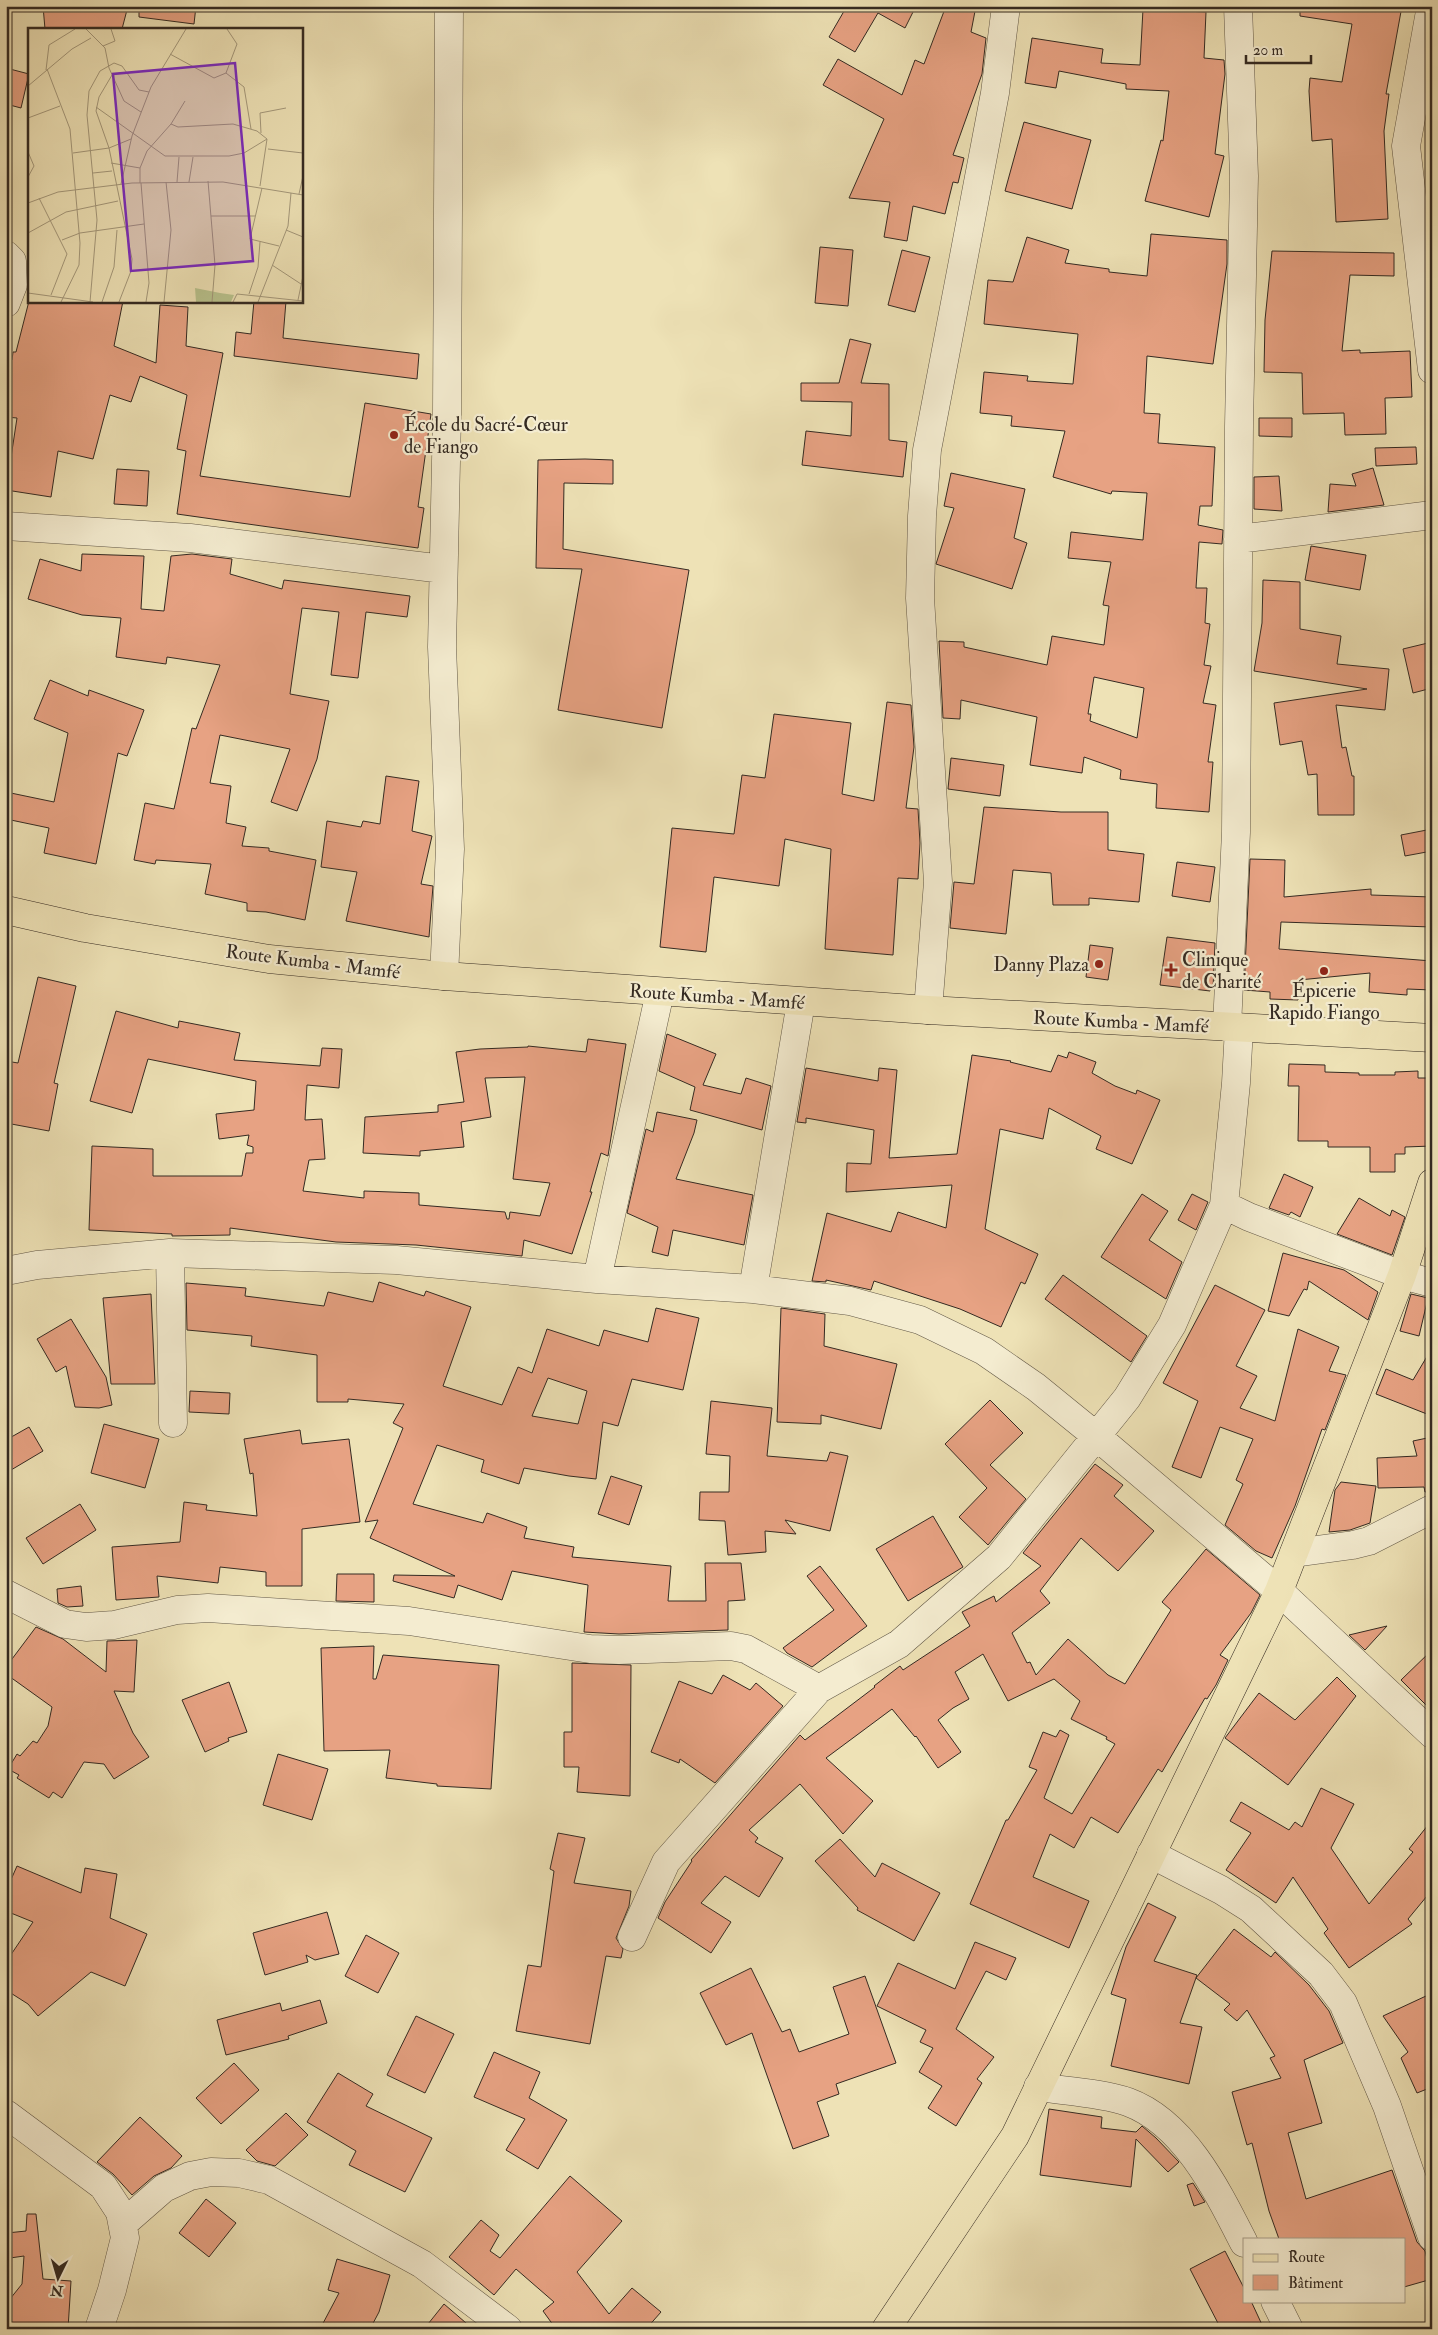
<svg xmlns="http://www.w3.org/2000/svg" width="1438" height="2335" font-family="'IM FELL Double Pica',serif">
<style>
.building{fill:#e7a283;stroke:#342a22;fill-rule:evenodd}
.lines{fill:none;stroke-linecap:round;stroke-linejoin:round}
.minor-casing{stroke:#625847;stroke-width:29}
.major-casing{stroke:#342a22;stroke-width:29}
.highway-casing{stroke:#342a22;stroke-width:29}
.minor{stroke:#f4ecd0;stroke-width:28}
.major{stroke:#eee2b6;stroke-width:28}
.highway{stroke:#eee2b6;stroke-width:28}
.poi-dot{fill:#8f2418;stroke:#f4ecd0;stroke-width:2}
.labels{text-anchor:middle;stroke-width:4.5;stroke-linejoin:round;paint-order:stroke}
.poi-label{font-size:19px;fill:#342a22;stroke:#f4ecd0;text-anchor:start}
.street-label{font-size:19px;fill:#342a22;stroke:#f4ecd0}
.inset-road{fill:none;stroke:#a4987b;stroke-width:1}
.view{fill:#7b2cbf;fill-opacity:0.15;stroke:#7b2cbf;stroke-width:2.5}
.inset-edge{fill:none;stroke:#342a22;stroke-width:2.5}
</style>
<rect width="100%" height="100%" fill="#eee2b6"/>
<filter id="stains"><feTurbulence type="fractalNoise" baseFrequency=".004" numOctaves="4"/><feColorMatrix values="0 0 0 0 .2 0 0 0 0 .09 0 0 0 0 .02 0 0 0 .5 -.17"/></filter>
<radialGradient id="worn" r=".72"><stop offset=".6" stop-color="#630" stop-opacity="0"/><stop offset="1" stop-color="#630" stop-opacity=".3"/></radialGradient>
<path class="building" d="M43 6H128L122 29H45Z
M139 6H196L194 24 139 17Z
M847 6H916L905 28 878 13 855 52 829 37Z
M946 6H976L971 32 986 38 982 74 953 155 964 158 958 183 953 182 945 214 913 206 907 241 884 237 890 202 849 198 884 119 823 85 838 59 902 95 915 60 924 64Z
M1300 6H1402L1386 94H1389L1384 131 1388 219 1336 222 1332 139 1312 141 1309 91 1310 78 1342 82 1352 24 1300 16Z
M1143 9 1206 12 1204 58 1224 60 1225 74 1215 154 1224 156 1209 217 1145 201 1161 140 1163 141 1169 91 1126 89V84L1059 71 1056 88 1025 83 1032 38 1103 49 1101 63 1140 65Z
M6 68 29 74 21 108 6 104Z
M1024 122 1091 140 1072 209 1005 191Z
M1151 234 1227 240V264L1213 364 1147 356 1144 413 1160 414 1158 443 1215 447 1212 506H1200L1198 525 1223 530 1222 544 1199 542 1196 588H1207L1205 623 1210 624 1204 665 1211 666 1203 703 1216 705 1208 762H1213L1209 812 1156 808 1157 784 1120 779 1121 770 1084 757 1082 773 1030 765 1037 717 961 700 960 719 943 718 939 641 964 642V647L1047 665 1052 636 1104 645 1109 606 1103 605 1111 562 1068 558 1071 532 1143 540 1147 493 1112 491 1111 494 1053 477 1065 431 1011 426 1012 416 980 413 984 372 1028 376 1027 381 1073 384 1078 334 984 324 988 280 1013 282 1027 237 1069 250 1065 263 1109 269V272L1147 276ZM1094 677 1144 688 1137 738 1090 721 1091 714H1088Z
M820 247 853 250 848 306 815 303Z
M902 250 930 257 915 312 888 305Z
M1272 251 1394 253V276L1350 275 1342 351 1360 350V353L1410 351 1412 397 1385 398 1386 434 1345 435 1344 413 1303 414 1302 373 1264 372 1265 320Z
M29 301H123L114 346 156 363 160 305 188 307 186 346 223 353 200 476 350 497 365 403 431 414 418 507 424 508 418 548 177 514 186 451 177 449 187 395 140 376 131 402 110 395 93 459 58 451 51 497 6 490 17 418 6 417V359L12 360 13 352H16Z
M254 301H286L283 338 419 354 417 379 234 356 236 332 251 334Z
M850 339 871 344 861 383 889 384V440L907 442 903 477 802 465 806 431 851 436 852 402 801 401V383H839Z
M1259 418H1292V437L1259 436Z
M1416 447 1417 464 1376 466 1375 448Z
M585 459 613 460V484L564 483 563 549 689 570 662 728 558 710 582 569 536 568 538 460Z
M1373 468 1384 505 1328 512 1330 484 1356 486 1352 474Z
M117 469 149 471 147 506 114 504Z
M951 473 1025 489 1014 538 1027 543 1012 589 936 564 954 508 944 506Z
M1279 476 1282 511 1254 509V477Z
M1311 546 1366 555 1360 590 1305 580Z
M82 554 144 556 141 609 164 611 171 556 192 554 232 559 230 574 282 589 284 580 410 596 407 617 366 612 358 678 331 675 339 612 302 608 290 694 329 701 317 759 297 811 271 802 290 749 220 735 210 783 231 786 226 823 246 827 242 846 269 848V851L316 860 305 920 266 912 247 911V903L205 894 211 864 156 860 155 864 134 860 145 803 174 809 192 728 196 729 220 665 167 657 166 664 116 657 121 618 82 615 28 599 40 559 81 571Z
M1263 580 1300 582V629L1341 636 1337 664 1389 669 1385 710 1336 705 1342 748 1346 747 1352 776H1354V815H1318L1317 774 1308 775 1302 741 1280 745 1274 703 1367 689 1254 671 1262 623Z
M1432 642V688L1413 693 1403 649Z
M50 680 88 696 89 690 144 710 127 756 118 753 96 864 44 853 49 828 6 819V792L54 802 68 733 34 719Z
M887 702 911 705 914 747 906 808 918 809 920 843 918 879 898 878 893 955 825 949 831 849 785 839 779 886 714 877 706 952 660 947 672 828 734 834 742 775 765 778 774 714 851 723 842 794 874 801Z
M951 758 1004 765 1000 796 948 789Z
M386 776 419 781 412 831 432 836 421 884 433 886 429 937 346 921 357 872 321 867 327 821 361 827 363 821 380 824Z
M984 807 1061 812H1108V850L1144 854 1139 902 1089 898V905H1053L1051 873 1013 870 1006 934 950 928 954 882 974 884Z
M1432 829V851L1405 856 1401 835Z
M1250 859 1285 860 1284 897 1371 889V895L1432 897V927L1281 922 1279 949 1432 961V990L1407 989V995L1369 992 1370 973 1299 980 1298 1000 1270 999V992L1244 990Z
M1177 862 1215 867 1210 902 1172 896Z
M1167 937 1215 943 1213 989H1210V991L1160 985Z
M1090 945 1113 948 1108 980 1086 977Z
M38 977 76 986 54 1083 58 1084 49 1131 6 1123V1061L18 1063Z
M116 1011 178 1028 179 1021 240 1033 234 1060 320 1066 322 1048 342 1049 339 1088 307 1085 305 1120 322 1119 325 1159 309 1160 303 1191 364 1198V1191L419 1193V1205L505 1212 507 1219H509L510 1212 540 1216 550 1183 513 1179 525 1077 485 1078 491 1117 461 1122 464 1147 420 1151V1156L363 1153 365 1117 438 1112V1105L464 1102 456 1052 480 1049 528 1047V1046L586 1052 588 1039 626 1044 608 1156 601 1153 590 1192H592L572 1254 524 1240 522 1256 416 1245 336 1242 230 1228V1235L172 1236V1234L89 1230 92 1146 153 1149V1176H242L246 1153H253V1147L247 1145 249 1135 219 1139 216 1114 254 1110 256 1081 148 1059 132 1113 90 1101Z
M667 1034 716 1054 703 1085 741 1094 746 1078 771 1086 762 1130 690 1110 695 1087 659 1071Z
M1069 1052 1096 1062 1092 1073 1115 1086 1136 1094 1137 1090 1160 1100 1132 1164 1096 1149 1101 1136 1049 1108 1043 1139 1000 1129 985 1229 1038 1254 1025 1284 1021 1282 1001 1327 960 1309 874 1281 871 1290 826 1280V1282L812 1281 827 1213 891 1232 898 1212 946 1228 952 1185 846 1192 847 1163 871 1164 874 1130 806 1118V1123L797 1122 806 1068 878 1081 879 1068 897 1070 889 1158 957 1154 972 1055 1011 1061 1010 1062 1051 1072 1058 1055 1067 1058Z
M1289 1064 1325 1065V1072L1359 1073V1075H1395V1072L1418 1071V1078H1431L1432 1146 1405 1147V1154H1395V1172H1370V1147H1328V1141H1298L1299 1086H1288Z
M657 1112 697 1120 694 1133 676 1179 753 1195 744 1245 673 1230 668 1256 652 1252 658 1227 627 1213 646 1129 653 1132Z
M1284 1174 1313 1187 1300 1217 1291 1212 1289 1215 1269 1208Z
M1142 1194 1168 1211 1149 1240 1182 1262 1166 1299 1101 1257Z
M1192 1194 1208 1202 1196 1230 1178 1220Z
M1359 1198 1390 1216 1392 1210 1405 1217 1392 1255 1337 1234Z
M1283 1253 1344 1270 1378 1292 1368 1320 1309 1281 1307 1290 1304 1289 1289 1316 1268 1311Z
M1063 1275 1147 1336 1131 1362 1045 1299Z
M379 1282 424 1296 426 1291 471 1307 443 1386 502 1405 518 1367 532 1373 547 1329 599 1346 604 1330 648 1342 656 1308 699 1318 683 1390 632 1379 618 1426 603 1422 596 1479 569 1476 524 1468 519 1484 481 1472 484 1460 437 1445 413 1504 483 1523 487 1513 527 1527 524 1538 574 1547 572 1557 671 1566 668 1601H706L705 1563H741L745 1600 728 1601V1630L619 1634 584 1632 588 1585 512 1571 502 1600 458 1585 454 1598 393 1581 394 1575 455 1576 370 1538 378 1520 365 1522 403 1428 393 1423 404 1404 348 1399V1402H317V1355L251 1346 252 1336 187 1330 186 1283 246 1288 245 1296 324 1306 328 1292 373 1302ZM548 1378 587 1391 578 1424 532 1416Z
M1215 1285 1265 1310 1236 1366 1257 1376 1240 1408 1275 1421 1298 1329 1339 1347 1329 1371 1346 1375 1325 1430 1322 1429 1295 1506 1272 1558 1256 1551 1225 1525 1243 1484 1236 1480 1253 1439 1220 1427 1201 1478 1172 1467 1198 1401 1163 1383Z
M151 1294 155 1384H111L103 1298Z
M1411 1294 1428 1298 1419 1336 1400 1331Z
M781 1308 825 1314 824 1346 897 1364 881 1429 821 1415V1424L777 1422Z
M71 1319 106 1377 112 1405 99 1408 75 1407 66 1366 56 1372 37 1339Z
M1432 1348V1416L1376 1394 1386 1369 1413 1380Z
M190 1391 230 1393 229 1414 189 1412Z
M990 1400 1023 1433 990 1465 1026 1499 988 1545 959 1517 987 1488 945 1444Z
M711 1401 772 1408 767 1456 827 1461 830 1452 848 1456 830 1531 785 1520 796 1534 765 1531 766 1552 728 1555 725 1521 699 1520 700 1492H729L730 1456 706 1454Z
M104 1424 159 1439 145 1488 91 1473Z
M29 1427 43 1451 6 1473V1440Z
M300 1430 302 1444 349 1439 360 1522 302 1529V1586H266V1572L220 1567 218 1583 157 1576 159 1597 116 1600 112 1547 180 1542 184 1502 207 1505 206 1510 257 1516 253 1473 250 1474 244 1439Z
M1432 1437V1491L1425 1492 1424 1487 1378 1488 1377 1458 1417 1456 1413 1441Z
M1095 1464 1123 1485 1114 1496 1154 1531 1118 1571 1081 1538 1040 1591 1050 1603 1012 1633 1027 1663 1030 1662 1036 1675 1068 1639 1108 1675 1125 1684 1171 1610 1162 1602 1206 1549 1260 1595 1251 1613 1220 1655 1228 1660 1216 1685 1207 1699 1205 1698 1162 1772 1158 1769 1118 1833 1091 1817 1074 1848 1050 1834 1033 1877 1089 1901 1069 1948 970 1904 1006 1820H1008L1037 1770 1029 1767 1043 1732 1056 1737 1060 1730 1069 1735 1044 1798 1072 1814 1115 1744 1106 1739 1107 1737 1071 1719 1080 1701 1054 1679 1008 1701 983 1654 955 1672 969 1699 953 1708 938 1720 961 1752 938 1768 916 1736 915 1737 892 1709 826 1758 873 1801 843 1834 800 1784 749 1830 758 1838 755 1842 783 1858 759 1897 725 1876 701 1903 731 1922 711 1953 658 1918 665 1902 692 1861 691 1860 800 1735 805 1740 875 1687 874 1686 900 1666 903 1670 970 1626 962 1612 994 1596 996 1602 1041 1566 1023 1553Z
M611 1476 642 1486 629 1525 598 1514Z
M1341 1482 1376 1486 1370 1523 1350 1530 1329 1532 1335 1490Z
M80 1504 96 1530 43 1564 26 1538Z
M933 1516 963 1567 908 1601 876 1549Z
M820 1566 867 1626 812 1667 787 1653 783 1648 834 1610 807 1576Z
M337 1574H374V1602L336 1601Z
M81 1586 83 1606 67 1607 58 1603 57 1589Z
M1387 1626 1365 1650 1349 1635Z
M36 1627 63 1639 106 1672 107 1641 137 1640 134 1692 114 1691 133 1733 149 1757 114 1779 104 1764 84 1762 62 1798 53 1792 49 1798 17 1778 19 1775 8 1769 17 1754 20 1756 33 1741 37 1743 48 1726 52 1707 6 1674V1667Z
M374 1646 373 1679H376L383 1655 499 1665 491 1789 437 1786V1784L386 1778 390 1750 324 1751 321 1648Z
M1432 1650V1711L1401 1680Z
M572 1663 631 1665 630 1796 577 1792 579 1767H564V1732H572Z
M723 1675 750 1690 756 1683 783 1706 715 1783 680 1759 679 1763 651 1752 679 1681 712 1694Z
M1337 1677 1356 1696 1288 1785 1225 1738 1259 1693 1295 1720Z
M229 1682 247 1732 228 1738 229 1741 205 1752 182 1700Z
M278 1754 328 1769 312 1820 263 1805Z
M1321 1788 1354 1804 1331 1848 1369 1904 1413 1852 1409 1849 1432 1820V1890L1408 1919 1412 1924 1349 1968 1324 1933 1328 1929 1293 1877 1276 1903 1226 1870 1251 1833 1230 1821 1241 1802 1289 1830 1295 1822 1302 1827Z
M558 1833 585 1838 574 1883 631 1891 629 1906 616 1938 623 1949 621 1958 606 1956 590 2044 516 2031 528 1965 541 1967 554 1871 550 1869Z
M840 1839 875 1877 882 1863 940 1893 914 1941 857 1910 858 1908 815 1861Z
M17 1866 81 1893 85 1868 117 1874 110 1918 147 1934 125 1986 91 1972 38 2016 28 2004 6 1990V1962L33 1922 6 1911V1891Z
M1148 1903 1176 1917 1154 1961 1197 1975 1180 2023 1202 2027 1189 2084 1111 2066 1126 1999 1111 1994 1126 1947Z
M327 1912 339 1954 315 1960 306 1955 308 1962 265 1975 253 1933Z
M1234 1929 1271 1957 1275 1952 1309 1985 1329 2011 1343 2043 1304 2060 1322 2123 1288 2133 1306 2199 1392 2170 1417 2242 1425 2251 1432 2279 1404 2287V2239H1279L1269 2211 1252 2143 1247 2145 1232 2092 1281 2078 1270 2058 1275 2056 1247 2010 1237 2021 1224 2010 1230 2004 1196 1978Z
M366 1935 399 1953 378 1993 345 1976Z
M975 1942 1016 1958 1006 1980 986 1971 956 2029 994 2057 977 2079 982 2083 956 2126 928 2108 942 2086 919 2072 933 2048 920 2042 926 2030 877 2006 898 1963 955 1989Z
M751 1968 782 2032 790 2029 799 2052 849 2034 833 1987 865 1976 896 2063 836 2084 839 2094 817 2102 829 2136 793 2149 752 2033 726 2045 700 1993Z
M1426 1996 1432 2009V2087L1417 2093 1401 2058 1408 2052 1383 2016Z
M320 2000 327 2023 288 2036 289 2039 226 2055 217 2020 280 2003 282 2011Z
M416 2016 454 2034 425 2093 387 2075Z
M494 2052 540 2072 529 2098 567 2120 538 2169 506 2150 525 2119 474 2097Z
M234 2063 259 2090 221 2124 196 2098Z
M338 2073 373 2094 366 2106 432 2138 405 2192 349 2165 356 2151 307 2122Z
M1049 2109 1102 2117 1101 2128 1136 2132 1142 2126 1156 2138 1179 2162 1168 2172 1136 2139 1131 2187 1040 2175Z
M286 2113 308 2135 275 2166 257 2161 246 2150Z
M140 2117 182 2156 171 2168 154 2176 132 2195 113 2174 97 2162Z
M570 2176 622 2221 577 2272 609 2314 632 2288 661 2312 646 2329H556L543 2311 554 2302 516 2269 494 2295 449 2257 481 2220 499 2235 490 2251 500 2258Z
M1193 2183 1205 2202 1194 2206 1187 2185Z
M206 2199 236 2223 209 2257 179 2233Z
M27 2214H36L43 2279 71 2281 68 2329H6V2304L22 2284 24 2256 10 2258 7 2233 26 2231Z
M1225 2251 1244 2288V2301H1251L1264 2329H1221L1190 2269Z
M337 2259 390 2275 379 2312 370 2329H320L339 2293 328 2290Z
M444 2304 473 2329H424Z"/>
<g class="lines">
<g class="minor-casing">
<path id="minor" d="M1431 6 1406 146 1432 370
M6 255 12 261 13 285 6 303
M6 526 190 538 443 569
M1238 539 1432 515
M444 976 450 849 442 647 447 415 449 6
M928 1010 938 882 920 598 922 516 927 450 995 93 1006 6
M1227 1027 1236 832 1239 426 1244 176 1238 6
M1224 1205 1249 1217 1402 1275 1432 1283
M170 1253 173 1423
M6 1271 37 1265 170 1253 396 1260 597 1279 753 1289 850 1301 920 1320 984 1351 1036 1387 1095 1435 1279 1591 1432 1734
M597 1279 660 992
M753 1289 801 1002
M1294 1553 1353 1545 1369 1541 1432 1509
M6 1594 65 1624 86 1627 114 1625 177 1610 208 1608 409 1621 590 1649 619 1650 731 1646 746 1649 819 1689 899 1644 999 1557 1127 1398 1172 1325 1224 1205 1236 1083 1239 1028
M1151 1854 1221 1890 1251 1909 1321 1974 1343 2003 1387 2106 1432 2237
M632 1937 666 1862 819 1689
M1038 2087C1065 2091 1103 2093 1128 2102 1185 2123 1218 2192 1244 2243
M6 2114 103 2186 120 2212 125 2238 112 2290 99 2329
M124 2223 164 2188 190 2176 211 2172 239 2173 269 2180 422 2264 508 2329
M1275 2301 1289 2329"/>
</g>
<g class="major-casing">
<path id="major" d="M886 2329 1015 2136 1279 1591 1402 1275 1432 1183"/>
</g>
<g class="highway-casing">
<path id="highway" d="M6 910 85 928 269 959 444 976 928 1010 1432 1038"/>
</g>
<use href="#minor" class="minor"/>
<use href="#major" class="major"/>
<use href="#highway" class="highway"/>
</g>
<g class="poi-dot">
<circle cx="394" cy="435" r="5"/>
<circle cx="1099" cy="964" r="5"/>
<path d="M1168.5 962.5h5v5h5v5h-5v5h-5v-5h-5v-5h5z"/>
<circle cx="1324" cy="971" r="5"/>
</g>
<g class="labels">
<g class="poi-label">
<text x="404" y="431">École du Sacré-Cœur<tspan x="404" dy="22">de Fiango</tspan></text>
<text x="1182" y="966">Clinique<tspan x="1182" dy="22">de Charité</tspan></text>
<text x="1089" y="971" text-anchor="end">Danny Plaza</text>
<text x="1324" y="997" text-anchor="middle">Épicerie<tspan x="1324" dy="22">Rapido Fiango</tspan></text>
</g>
<g class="street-label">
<text transform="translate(313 961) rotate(7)" y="7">Route Kumba - Mamfé</text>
<text transform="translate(717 996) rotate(4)" y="7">Route Kumba - Mamfé</text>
<text transform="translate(1121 1021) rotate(3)" y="7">Route Kumba - Mamfé</text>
</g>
</g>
<g transform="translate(28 28)">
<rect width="275" height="275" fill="#eee2b6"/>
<path d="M167 260 192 265 206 267 203 274H168Z" fill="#b9c38e"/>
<path class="inset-road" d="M58 1 77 20 81 40 96 73 113 84M199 1 209 16 198 45 216 59 223 101M75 18 87 13 83 1M142 26 186 50 198 45M19 41 42 101 52 215 51 237 33 274M18 42 21 17 47 1M84 47 71 69 68 83 81 120 104 231 103 243 91 274M0 58 44 21 63 10M68 79 137 128H201L216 125 239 111M0 90 32 78M143 96 157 73M233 105 232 85 258 80M240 121 275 125M0 124 6 138 0 149M45 125 81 120 103 111M83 135 112 140M65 145 84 143M180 153 187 237 184 274M149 154 151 129M161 154 165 129M112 155V140L119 123 143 96 150 99 205 96 229 103 239 111 232 158M113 155 121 255 118 274M93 156 104 108 123 59 158 1M234 160 222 211 251 218M271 166 275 148M11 170 39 226 23 267M0 175 30 164 104 155 195 154 275 167M183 188H227M258 202 275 209M0 205 38 184 90 173M34 212 52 205 116 196M244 237 273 256M0 265 65 274M221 266 230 239 232 214M270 272 275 248M62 274 69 192 59 87 61 63 72 43 86 35 94 38 111 62 121 64M74 274 86 239 89 202M136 274 143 202 138 154M205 274 209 266 275 273M230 274 260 198 263 165"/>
<path class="view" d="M207 35 225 233 103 243 85 46Z"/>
<rect width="275" height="275" class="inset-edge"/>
</g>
<rect width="1438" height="2335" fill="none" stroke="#eee2b6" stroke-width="25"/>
<rect x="8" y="8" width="1423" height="2320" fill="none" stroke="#342a22" stroke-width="2.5"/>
<rect x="12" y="12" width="1413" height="2310" fill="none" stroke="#342a22"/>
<rect x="1243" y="2238" width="162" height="65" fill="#f4ecd0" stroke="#a79e8a"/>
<rect x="1253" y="2254" width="25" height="8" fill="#eee2b6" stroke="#a79e8a"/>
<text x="1288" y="2262" font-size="15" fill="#342a22">Route</text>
<rect x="1253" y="2275" width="25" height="15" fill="#e7a283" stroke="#a79e8a"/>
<text x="1288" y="2288" font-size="15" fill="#342a22">Bâtiment</text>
<g transform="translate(58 2278) rotate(185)" stroke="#f4ecd0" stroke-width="4" paint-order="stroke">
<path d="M0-4L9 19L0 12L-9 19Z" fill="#342a22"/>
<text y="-8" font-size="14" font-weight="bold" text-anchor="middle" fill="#342a22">N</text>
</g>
<path d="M1246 55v8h65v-8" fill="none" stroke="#342a22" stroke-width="2.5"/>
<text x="1253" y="55" font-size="15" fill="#342a22" stroke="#f4ecd0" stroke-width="4" paint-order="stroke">20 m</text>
<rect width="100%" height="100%" filter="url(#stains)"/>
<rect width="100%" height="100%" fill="url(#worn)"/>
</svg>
